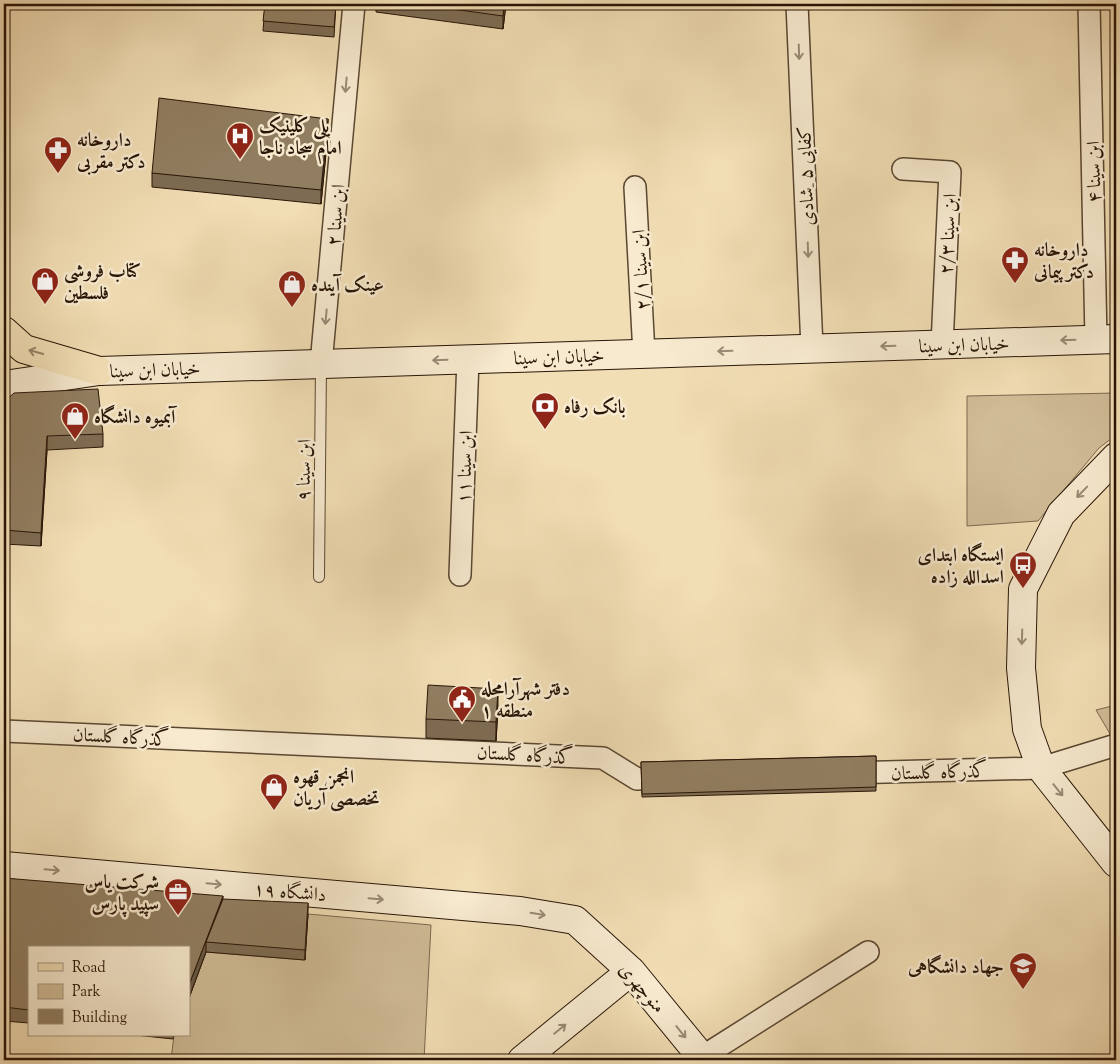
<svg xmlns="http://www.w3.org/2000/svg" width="1120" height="1064" font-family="'Sorts Mill Goudy',Amiri,serif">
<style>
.green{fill:#d0bc97;stroke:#7c684f}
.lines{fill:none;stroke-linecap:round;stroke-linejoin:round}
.lane-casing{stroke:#5a4732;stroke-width:12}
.street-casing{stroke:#5a4732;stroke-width:24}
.secondary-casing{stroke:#281507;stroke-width:30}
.primary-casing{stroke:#281507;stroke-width:30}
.lane{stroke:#f7eacf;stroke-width:10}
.street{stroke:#f7eacf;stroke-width:21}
.secondary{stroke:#f7eacf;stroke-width:28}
.primary{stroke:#f2deb5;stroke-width:28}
.wall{fill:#7d6c53;stroke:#281507}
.shaded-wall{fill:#665844;stroke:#281507}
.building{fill:#917e61;stroke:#281507}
.oneway{stroke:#9a8a75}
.oneway2{stroke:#978467}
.labels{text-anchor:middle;stroke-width:5;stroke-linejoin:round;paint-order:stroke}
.poi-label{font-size:19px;font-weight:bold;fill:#281507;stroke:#f7eacf;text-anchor:start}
.street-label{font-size:19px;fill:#281507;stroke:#f7eacf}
</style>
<rect width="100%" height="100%" fill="#f2deb5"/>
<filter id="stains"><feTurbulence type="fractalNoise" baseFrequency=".004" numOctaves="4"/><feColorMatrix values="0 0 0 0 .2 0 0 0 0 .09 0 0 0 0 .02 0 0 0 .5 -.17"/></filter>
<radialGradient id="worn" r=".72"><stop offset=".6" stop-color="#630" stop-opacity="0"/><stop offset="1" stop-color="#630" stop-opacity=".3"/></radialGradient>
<path class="green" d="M1116 393V435L1099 448 1038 521 967 526V396Z
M1116 705V744L1096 710Z
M308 914 431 925 424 1060H171L174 1035H189V998L206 952 304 960Z"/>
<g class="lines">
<g class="lane-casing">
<path id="lane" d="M319 577 321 366"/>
</g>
<g class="street-casing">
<path id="street" d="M797 4 812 348
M1089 4 1096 340
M903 169 950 172 942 345
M635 187 644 354
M321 364 354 4
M460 575 468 359
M4 731 603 758 637 779 670 778
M848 773 1041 768 1116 745
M702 1057 868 952"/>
</g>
<g class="secondary-casing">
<path id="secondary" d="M4 385 99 371 1116 339
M1116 457 1061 514 1023 589 1021 668 1027 729 1041 768 1116 863
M4 866 520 911 575 920 631 971 704 1060
M522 1060 631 971"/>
</g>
<g class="primary-casing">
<path id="primary" d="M4 331 24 349 99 371"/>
</g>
<use href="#lane" class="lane"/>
<use href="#street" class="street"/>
<use href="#secondary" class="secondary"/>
<use href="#primary" class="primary"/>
</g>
<path class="wall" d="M265 4H336L334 37 263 31Z
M376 4H506L503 29 376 12Z
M328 133 321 204 152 187V173Z
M4 402 103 434V447L47 450 41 546 4 544Z
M498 708 496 741 426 738V719Z
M876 756V791L642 797 641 762Z
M4 878 308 914 305 960 206 952 189 998V948H29V1023L4 1021Z
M135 1035H174L173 1039Z"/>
<path class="shaded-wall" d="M504 4H506L503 29V16Z
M328 119V133L321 204V190Z
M47 436V450L41 546V533Z
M498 689V708L496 741V722Z
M223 896V910L206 942V952L189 998V985Z
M308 903V914L305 960V950Z"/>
<path class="building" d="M265 4H336L334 27 263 21Z
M416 4H504L503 16Z
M159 98 328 119 321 190 152 173Z
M98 389 103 434 47 436 41 533 4 530V402L14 393Z
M428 685 498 689 496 722 426 719Z
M876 756V787L642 794 641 762Z
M4 878 223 896 189 985V948H29V1010L4 1007Z
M223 899 308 903 305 950 206 942Z"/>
<defs><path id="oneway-shaft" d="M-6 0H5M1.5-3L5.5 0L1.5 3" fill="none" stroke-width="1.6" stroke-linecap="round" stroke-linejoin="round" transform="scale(1.25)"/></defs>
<g class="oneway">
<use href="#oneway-shaft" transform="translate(799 52) rotate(88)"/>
<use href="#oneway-shaft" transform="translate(346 85) rotate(95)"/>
<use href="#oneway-shaft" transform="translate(808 250) rotate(88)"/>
<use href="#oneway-shaft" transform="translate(326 317) rotate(95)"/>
<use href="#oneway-shaft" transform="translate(1068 340) rotate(178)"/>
<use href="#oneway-shaft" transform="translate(888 346) rotate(178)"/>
<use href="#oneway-shaft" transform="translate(725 351) rotate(178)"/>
<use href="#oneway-shaft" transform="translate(440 360) rotate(178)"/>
<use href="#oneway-shaft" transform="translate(1082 492) rotate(134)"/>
<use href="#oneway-shaft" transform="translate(1022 637) rotate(92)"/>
<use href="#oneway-shaft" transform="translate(1058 790) rotate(51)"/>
<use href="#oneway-shaft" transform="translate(52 870) rotate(5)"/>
<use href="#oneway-shaft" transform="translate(214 884) rotate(5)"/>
<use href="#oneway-shaft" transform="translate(376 899) rotate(5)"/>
<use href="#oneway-shaft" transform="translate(538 914) rotate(9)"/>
<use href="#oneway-shaft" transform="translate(560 1029) rotate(-39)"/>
<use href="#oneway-shaft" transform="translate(681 1032) rotate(51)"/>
</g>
<use class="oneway2" href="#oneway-shaft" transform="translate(36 352) rotate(-164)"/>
<defs>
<g id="hospital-pin" transform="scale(1.4375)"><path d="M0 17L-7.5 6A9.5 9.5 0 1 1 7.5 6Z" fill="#8f2418" stroke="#f7eacf"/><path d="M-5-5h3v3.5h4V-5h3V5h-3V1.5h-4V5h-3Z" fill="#fff"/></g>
<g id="pharmacy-pin" transform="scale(1.4375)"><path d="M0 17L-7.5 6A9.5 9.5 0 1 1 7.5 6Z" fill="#8f2418" stroke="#f7eacf"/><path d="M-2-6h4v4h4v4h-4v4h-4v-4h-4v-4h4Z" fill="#fff"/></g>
<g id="shop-pin" transform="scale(1.4375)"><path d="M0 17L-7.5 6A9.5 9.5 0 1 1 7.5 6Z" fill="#8f2418" stroke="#f7eacf"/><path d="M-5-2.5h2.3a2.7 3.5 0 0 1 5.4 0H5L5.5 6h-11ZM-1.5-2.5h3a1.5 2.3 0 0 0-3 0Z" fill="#fff"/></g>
<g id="bank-pin" transform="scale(1.4375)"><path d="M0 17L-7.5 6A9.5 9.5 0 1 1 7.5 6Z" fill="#8f2418" stroke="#f7eacf"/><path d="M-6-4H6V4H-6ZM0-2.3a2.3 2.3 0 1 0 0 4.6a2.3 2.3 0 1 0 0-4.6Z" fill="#fff"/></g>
<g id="bus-pin" transform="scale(1.4375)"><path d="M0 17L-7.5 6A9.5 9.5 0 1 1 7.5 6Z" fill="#8f2418" stroke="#f7eacf"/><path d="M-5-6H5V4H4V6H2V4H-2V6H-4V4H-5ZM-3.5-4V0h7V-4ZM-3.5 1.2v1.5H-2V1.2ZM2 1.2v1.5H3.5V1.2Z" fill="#fff"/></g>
<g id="civic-pin" transform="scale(1.4375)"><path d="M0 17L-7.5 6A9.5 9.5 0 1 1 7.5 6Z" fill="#8f2418" stroke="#f7eacf"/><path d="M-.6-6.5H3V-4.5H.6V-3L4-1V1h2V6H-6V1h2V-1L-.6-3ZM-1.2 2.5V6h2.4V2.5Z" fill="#fff"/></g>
<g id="office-pin" transform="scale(1.4375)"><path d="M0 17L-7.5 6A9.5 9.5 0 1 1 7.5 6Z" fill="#8f2418" stroke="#f7eacf"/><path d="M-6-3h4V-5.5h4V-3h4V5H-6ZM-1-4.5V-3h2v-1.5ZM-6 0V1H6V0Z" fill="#fff"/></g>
<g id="university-pin" transform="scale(1.4375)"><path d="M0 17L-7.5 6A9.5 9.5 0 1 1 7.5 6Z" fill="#8f2418" stroke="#f7eacf"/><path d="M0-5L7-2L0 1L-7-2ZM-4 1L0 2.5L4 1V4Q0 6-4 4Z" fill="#fff"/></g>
</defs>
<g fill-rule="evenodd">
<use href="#hospital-pin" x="240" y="136"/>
<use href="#pharmacy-pin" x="58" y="150"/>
<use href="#pharmacy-pin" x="1015" y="260"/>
<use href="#shop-pin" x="45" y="281"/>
<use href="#shop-pin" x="292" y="284"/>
<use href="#bank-pin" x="545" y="406"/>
<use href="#shop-pin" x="75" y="416"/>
<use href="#bus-pin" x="1023" y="565"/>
<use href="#civic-pin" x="462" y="699"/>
<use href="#shop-pin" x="274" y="787"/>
<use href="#office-pin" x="178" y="892"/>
<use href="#university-pin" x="1023" y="966"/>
</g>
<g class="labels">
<g class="poi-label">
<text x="259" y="132">پلی کلینیک<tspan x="259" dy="22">امام سجاد ناجا</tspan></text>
<text x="77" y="146">داروخانه<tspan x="77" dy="22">دکتر مقربی</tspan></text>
<text x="1034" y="256">داروخانه<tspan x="1034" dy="22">دکتر پیمانی</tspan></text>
<text x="64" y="277">کتاب فروشی<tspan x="64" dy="22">فلسطین</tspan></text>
<text x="311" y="291">عینک آینده</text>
<text x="564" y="413">بانک رفاه</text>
<text x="94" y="423">آبمیوه دانشگاه</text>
<text x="1004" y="561" text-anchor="end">ایستگاه ابتدای<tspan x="1004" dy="22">اسدالله زاده</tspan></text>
<text x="481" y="695">دفتر شهرآرامحله<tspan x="481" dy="22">منطقه ۱</tspan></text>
<text x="293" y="783">انجمن قهوه<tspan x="293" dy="22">تخصصی آریان</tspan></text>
<text x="159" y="888" text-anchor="end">شرکت یاس<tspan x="159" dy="22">سپید پارس</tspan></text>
<text x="1004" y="973" text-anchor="end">جهاد دانشگاهی</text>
</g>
<g class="street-label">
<text transform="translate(1093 172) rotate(-91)" y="7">ابن سینا ۴</text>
<text transform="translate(805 176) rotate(-92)" y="7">کفایی ۵ _شادی</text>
<text transform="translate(335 215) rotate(-85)" y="7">ابن سینا ۲</text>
<text transform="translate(947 234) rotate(-87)" y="7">ابن سینا ۲/۳</text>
<text transform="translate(640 270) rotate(-93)" y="7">ابن سینا ۲/۱</text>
<text transform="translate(964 344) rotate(-2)" y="7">خیابان ابن سینا</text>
<text transform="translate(559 356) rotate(-2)" y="7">خیابان ابن سینا</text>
<text transform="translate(155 369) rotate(-2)" y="7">خیابان ابن سینا</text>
<text transform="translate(464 467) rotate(-88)" y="7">ابن سینا ۱۱</text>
<text transform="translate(303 470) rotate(-89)" y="7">ابن سینا ۹</text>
<text transform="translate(121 736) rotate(3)" y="7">گذرگاه گلستان</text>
<text transform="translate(525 754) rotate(3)" y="7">گذرگاه گلستان</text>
<text transform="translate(939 771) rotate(-2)" y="7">گذرگاه گلستان</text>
<text transform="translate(290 891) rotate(5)" y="7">دانشگاه ۱۹</text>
<text transform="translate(643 987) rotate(49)" y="7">منوچهری</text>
</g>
</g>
<rect width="1120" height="1064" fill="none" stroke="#f2deb5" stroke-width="20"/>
<rect x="5" y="5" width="1110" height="1054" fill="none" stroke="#281507" stroke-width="2.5"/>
<rect x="10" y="10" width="1100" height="1044" fill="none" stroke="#281507"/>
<rect x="28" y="946" width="162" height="90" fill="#f7eacf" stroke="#a4957f"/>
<rect x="38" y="963" width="25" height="8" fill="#f2deb5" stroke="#a4957f"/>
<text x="72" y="972" font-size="15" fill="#281507">Road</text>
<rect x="38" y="984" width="25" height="15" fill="#d0bc97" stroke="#a4957f"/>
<text x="72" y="996" font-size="15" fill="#281507">Park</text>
<rect x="38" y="1009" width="25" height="15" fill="#917e61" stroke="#a4957f"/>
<text x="72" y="1022" font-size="15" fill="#281507">Building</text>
<rect width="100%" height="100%" filter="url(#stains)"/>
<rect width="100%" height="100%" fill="url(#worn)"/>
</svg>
